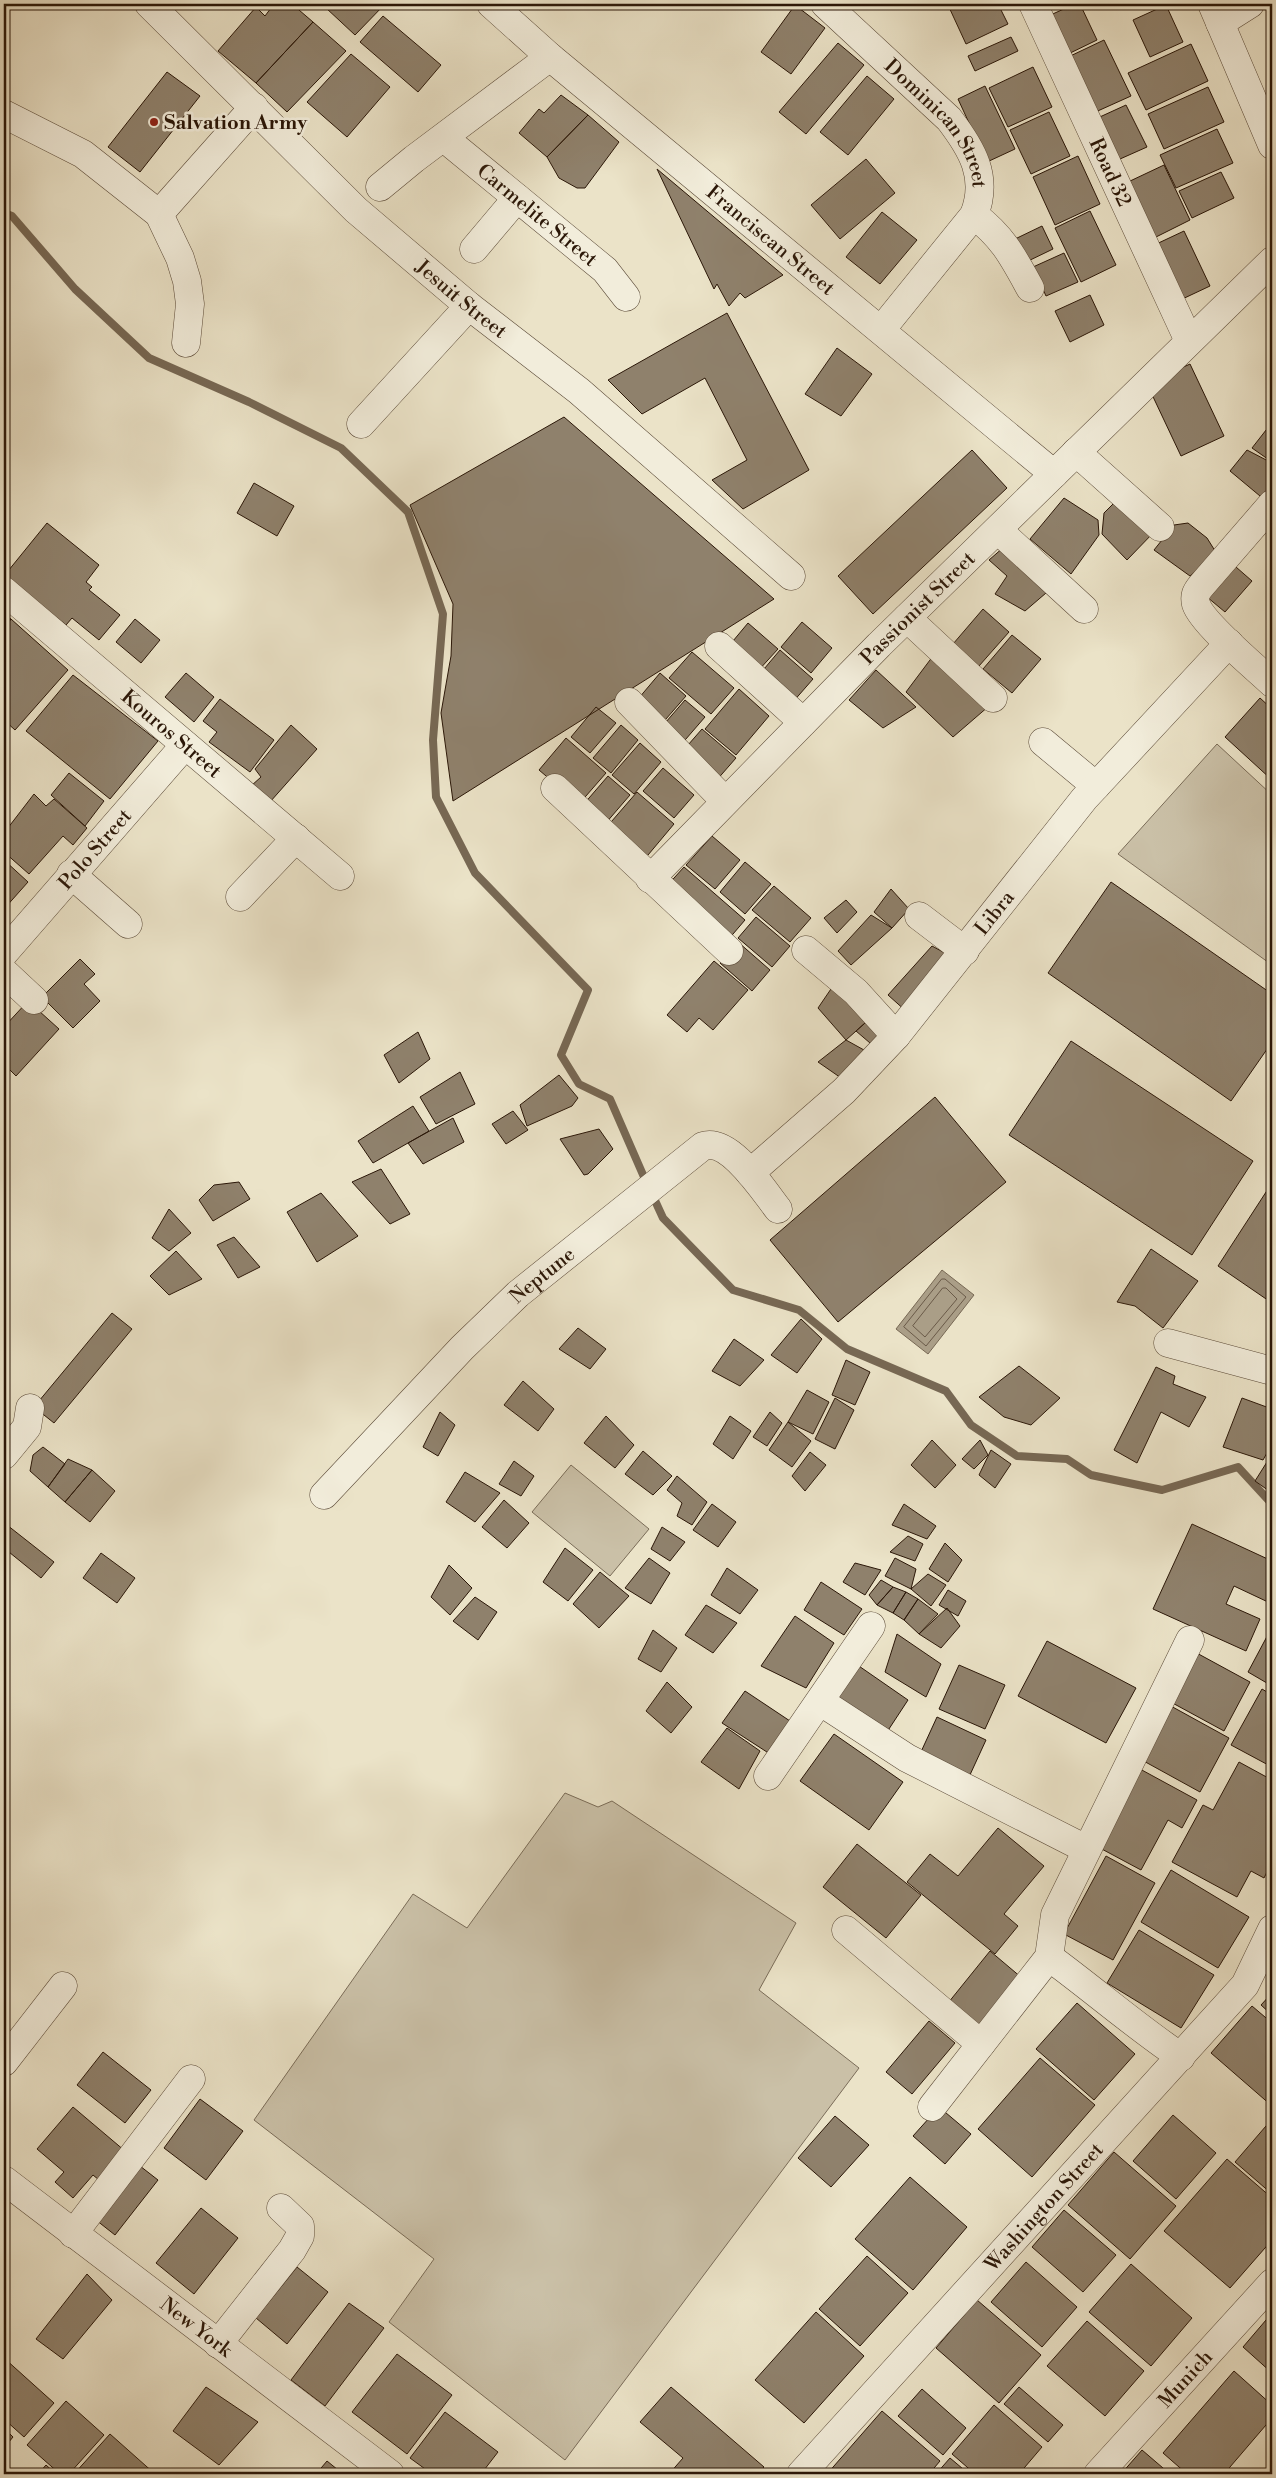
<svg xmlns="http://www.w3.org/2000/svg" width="1276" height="2478" font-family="'Libre Bodoni',serif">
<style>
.green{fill:#cac0a7;stroke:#7a6c58}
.water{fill:#aa9e87;stroke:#776854}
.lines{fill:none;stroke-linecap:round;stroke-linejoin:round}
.shore{stroke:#6a5a48;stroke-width:1}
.stream{stroke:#776854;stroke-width:8}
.building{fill:#8f816c;stroke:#2b1708}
.minor-casing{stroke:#5b4a38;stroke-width:29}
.minor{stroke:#f2eddb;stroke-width:28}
.poi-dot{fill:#8f2418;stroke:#f2eddb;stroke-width:2}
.labels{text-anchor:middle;stroke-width:5;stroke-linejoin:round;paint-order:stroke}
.poi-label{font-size:20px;font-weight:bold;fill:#2b1708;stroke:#f2eddb;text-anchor:start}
.street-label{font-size:20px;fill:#2b1708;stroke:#f2eddb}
</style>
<rect width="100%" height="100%" fill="#ebe3c8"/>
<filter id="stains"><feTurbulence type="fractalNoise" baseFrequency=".004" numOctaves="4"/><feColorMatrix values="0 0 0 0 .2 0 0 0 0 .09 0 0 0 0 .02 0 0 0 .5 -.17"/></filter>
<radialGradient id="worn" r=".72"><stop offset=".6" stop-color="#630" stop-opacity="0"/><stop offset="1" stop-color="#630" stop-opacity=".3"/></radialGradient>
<path class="green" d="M1217 744 1272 795V965L1118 854Z
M571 1465 649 1529 610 1576 532 1512Z
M565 1793 598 1807 612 1801 796 1923 759 1990 859 2068 565 2460 389 2322 434 2259 254 2120 413 1894 467 1928Z"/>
<path class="water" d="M942 1270 974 1295 928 1354 896 1329Z"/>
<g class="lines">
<path class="shore" d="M942 1279H945L966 1297 926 1346 904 1327Z
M943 1288H946L957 1299 925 1337 913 1326Z"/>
<path class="stream" d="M4 213 12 216 75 289 149 358 249 402 341 448 408 512 443 614 433 740 436 797 475 873 588 990 561 1055 579 1084 610 1099 647 1184
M652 1194 663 1218 733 1290 799 1310 847 1349 946 1391 971 1425 1017 1456 1067 1459 1091 1475 1162 1490 1238 1467 1272 1504"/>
</g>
<path class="building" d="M274 4H292L313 22 256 83 218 51 256 7 265 16Z
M330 4H385L355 35 326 8Z
M951 4H998L1008 24 966 44 948 5Z
M1075 4H1080L1097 40 1064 56 1046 17Z
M795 5 825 28 791 74 761 52Z
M1166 5 1183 42 1150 57 1133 20Z
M383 16 441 65 418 92 360 42Z
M313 22 346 51 287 112 256 83Z
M1011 37 1018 51 975 71 968 56Z
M1104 40 1131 96 1091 114 1064 59Z
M838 43 864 65 806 134 779 112Z
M1191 44 1208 81 1146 110 1128 73Z
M351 54 390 87 347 137 307 102Z
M1033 67 1052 107 1008 127 989 88Z
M167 72 200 96 140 172 108 147Z
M867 76 894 99 848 155 820 132Z
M985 86 1015 149 987 162 958 99Z
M1208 87 1224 122 1164 149 1148 114Z
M561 95 588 115 547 157 519 133 539 109 544 113Z
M1126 105 1147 147 1111 163 1091 121Z
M1049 112 1070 156 1031 174 1010 130Z
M588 115 619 142 585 188H577L559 178 547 157Z
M1217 129 1233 163 1176 188 1160 155Z
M1078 156 1100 204 1055 225 1033 177Z
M866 159 895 193 840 239 811 205Z
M1164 165 1190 220 1154 238 1128 182Z
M657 169 783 275 745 298 740 293 729 306 717 284 714 289Z
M1221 172 1234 198 1192 218 1179 191Z
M1090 211 1116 265 1081 282 1055 228Z
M882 212 917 240 880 284 846 257Z
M1042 226 1053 249 1024 263 1013 240Z
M1184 231 1210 286 1176 302 1150 247Z
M1064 253 1078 282 1046 296 1033 267Z
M1090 295 1104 325 1070 342 1055 311Z
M727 313 809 470 743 509 712 480 747 460 705 378 642 414 608 380Z
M837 348 872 374 841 416 805 394Z
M1190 364 1224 436 1181 456 1147 384Z
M564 417 774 599 453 801 441 713 451 656 453 604 410 505Z
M1270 425 1272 426V462L1252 448Z
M972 450 1007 488 873 614 838 576Z
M1247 450 1272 463V486L1260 496 1230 471Z
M254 483 294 506 277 536 237 513Z
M1064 498 1098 520 1099 535 1071 574 1030 539Z
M1119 498 1155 531 1127 560 1102 534 1104 513Z
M47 523 99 565 86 582 92 587 89 590 120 615 99 640 72 618 66 625 4 576Z
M1188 523 1207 538 1217 554 1190 576 1154 550 1174 525Z
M1004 547 1053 587 1025 611 995 594 1007 576 989 560Z
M1228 560 1252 581 1225 612 1201 592Z
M983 609 1009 632 979 666 953 644Z
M4 614 11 619 4 628Z
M11 619 68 670 15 730 4 720V628Z
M135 619 160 640 141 663 116 642Z
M802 622 832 648 811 673 781 647Z
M748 623 778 649 757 672 728 647Z
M1012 635 1041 659 1012 693 983 669Z
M780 650 813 679 792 703 759 675Z
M692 652 734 688 711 714 669 678Z
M936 652 989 706 953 737 906 692Z
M876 670 916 707 883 728 849 700Z
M186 673 214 697 194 722 165 697Z
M660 673 686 696 659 727 633 705Z
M73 675 158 741 110 799 26 731Z
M739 689 769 716 736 755 705 729Z
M1260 698 1272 709V780L1225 737Z
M220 699 274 740 250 772 209 742 217 732 203 721Z
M685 700 705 717 679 747 659 730Z
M596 707 616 723 590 753 571 737Z
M291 725 317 749 270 802 251 786 261 777 255 769Z
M621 725 638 740 611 773 593 758Z
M702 729 736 758 715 782 681 753Z
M566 738 606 773 579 804 539 770Z
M640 743 661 762 634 794 612 775Z
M663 768 694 795 674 818 643 791Z
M69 773 104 801 85 826 51 795Z
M608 776 630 795 605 824 583 805Z
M637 792 674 824 643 861 605 829Z
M34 794 46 806 54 799 87 828 73 845 63 836 29 874 4 852V833Z
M712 836 740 860 715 889 686 865Z
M4 860 28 882 4 909Z
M745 862 771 884 745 914 720 892Z
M684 867 745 920 727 941 665 888Z
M1111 882 1272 994V1042L1231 1101 1048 973Z
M774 886 811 918 790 942 752 910Z
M891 889 909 909 892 928 874 912Z
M846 900 857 912 837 933 824 918Z
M871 915 892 928 851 965 838 951Z
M756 917 790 946 772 967 738 938Z
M738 942 770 970 752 991 720 963Z
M932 946 954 958 907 1012 888 995Z
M80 959 95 974 84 984 100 1001 73 1028 42 997Z
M714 961 748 990 713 1030 699 1018 687 1032 667 1015Z
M833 986 874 1015 846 1040 818 1008Z
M28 1001 59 1029 16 1076 4 1064V1027Z
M874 1015 889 1035 877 1049 856 1031Z
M418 1032 430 1059 399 1083 384 1055Z
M846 1040 873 1055 844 1080 818 1062Z
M1071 1041 1253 1161 1192 1255 1009 1135Z
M460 1072 475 1104 436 1124 420 1097Z
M559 1075 578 1098 572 1106 527 1126 520 1105Z
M935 1097 1006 1182 838 1322 770 1240Z
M413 1106 429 1131 373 1163 358 1141Z
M513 1111 528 1130 506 1144 492 1124Z
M453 1118 464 1142 423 1164 408 1143Z
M599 1129 613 1149 588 1174 584 1175 560 1139Z
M381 1169 410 1214 390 1224 352 1182Z
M239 1182 250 1199 213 1221 199 1200 214 1185Z
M1268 1189 1272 1192V1303L1218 1266Z
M321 1193 358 1236 317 1262 287 1212Z
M169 1209 191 1233 169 1251 152 1238Z
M234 1237 260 1267 238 1278 217 1245Z
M1151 1249 1198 1281 1163 1328 1135 1306 1117 1302Z
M176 1251 202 1279 169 1295 150 1276Z
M112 1313 132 1329 54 1423 34 1407Z
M801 1319 822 1339 797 1373 771 1355Z
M578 1328 606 1349 590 1369 559 1349Z
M734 1339 764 1360 740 1386 712 1371Z
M846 1360 870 1372 855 1405 832 1395Z
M1019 1366 1060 1398 1031 1425 1004 1417 979 1397Z
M1156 1367 1175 1376 1173 1384 1206 1397 1189 1427 1161 1412 1137 1463 1114 1450Z
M523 1381 554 1409 538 1431 504 1405Z
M807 1390 829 1402 813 1434 788 1422Z
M835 1398 854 1410 835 1449 815 1439Z
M1242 1398 1272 1409V1444L1263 1460 1223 1447Z
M440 1412 455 1425 438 1456 423 1447Z
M770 1412 782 1423 767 1446 753 1437Z
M606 1416 634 1445 615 1468 584 1443Z
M730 1416 751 1431 733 1459 713 1444Z
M788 1422 811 1441 792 1467 769 1450Z
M932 1440 956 1465 935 1488 911 1465Z
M980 1440 988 1455 974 1469 962 1459Z
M43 1447 65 1464 48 1487 30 1471 33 1455Z
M991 1450 1011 1464 995 1488 979 1475Z
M643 1451 672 1476 653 1495 625 1474Z
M810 1452 826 1465 805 1491 792 1476Z
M1272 1454V1493L1255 1481Z
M68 1459 92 1470 65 1502 48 1487Z
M514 1461 534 1476 521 1496 499 1484Z
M92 1470 115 1491 90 1522 65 1502Z
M465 1472 500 1493 475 1522 446 1502Z
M677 1476 707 1502 692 1525 677 1516 682 1503 667 1490Z
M504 1500 529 1523 507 1548 482 1527Z
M712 1504 736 1522 718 1547 693 1530Z
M904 1504 936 1526 927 1539 892 1525Z
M1192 1524 1272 1561V1593L1268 1602 1234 1586 1226 1604 1260 1619 1246 1651 1153 1609Z
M7 1525 54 1562 41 1578 4 1548V1529Z
M662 1527 685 1542 670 1561 651 1549Z
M908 1536 923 1544 915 1561 890 1552Z
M945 1543 962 1560 948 1582 929 1569Z
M565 1548 593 1570 568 1601 543 1582Z
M101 1553 135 1578 117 1603 83 1578Z
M649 1558 670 1573 651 1604 625 1588Z
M895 1558 916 1569 911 1589 885 1576Z
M855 1563 881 1570 865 1595 843 1582Z
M449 1565 472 1588 450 1615 431 1597Z
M727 1568 758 1590 740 1614 711 1595Z
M600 1572 629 1596 599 1628 573 1604Z
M928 1574 946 1585 931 1606 911 1589Z
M881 1580 893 1587 877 1605 869 1595Z
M821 1582 862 1609 844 1635 804 1610Z
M893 1587 906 1592 893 1613 877 1605Z
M948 1590 966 1601 958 1616 939 1605Z
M906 1592 918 1599 904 1620 893 1613Z
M475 1597 497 1612 478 1640 453 1621Z
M918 1599 938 1614 919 1634 904 1620Z
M706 1605 737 1623 713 1653 685 1635Z
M947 1608 960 1626 941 1648 919 1634Z
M795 1616 834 1643 806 1688 761 1666Z
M1272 1627V1686L1248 1672Z
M653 1630 677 1648 661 1672 638 1659Z
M897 1634 941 1664 926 1697 885 1672Z
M1047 1641 1136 1688 1106 1743 1018 1696Z
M1193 1651 1250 1682 1224 1731 1167 1700Z
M856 1664 908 1700 885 1735 832 1698Z
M959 1665 1005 1685 985 1729 939 1709Z
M667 1682 692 1707 671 1733 646 1711Z
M1262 1689 1272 1695V1767L1231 1745Z
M745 1691 790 1721 770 1754 722 1723Z
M1169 1705 1229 1738 1200 1792 1140 1759Z
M937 1717 986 1740 969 1777 920 1754Z
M727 1728 760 1751 739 1789 701 1762Z
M834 1734 903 1782 869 1830 800 1781Z
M1239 1762 1272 1780V1862L1264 1878 1251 1871 1237 1897 1172 1862 1203 1805 1213 1810Z
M1140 1769 1197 1800 1182 1828 1168 1820 1141 1870 1098 1847Z
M998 1828 1044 1866 1004 1914 1018 1926 995 1954 907 1882 930 1854 958 1876Z
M857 1844 921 1895 886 1938 823 1887Z
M1106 1856 1155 1883 1113 1960 1064 1934Z
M1171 1870 1249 1917 1218 1968 1141 1922Z
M1139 1930 1214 1975 1181 2028 1107 1983Z
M990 1951 1022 1978 976 2034 944 2008Z
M1272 1993V2015L1261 2005Z
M1077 2003 1135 2054 1094 2100 1036 2049Z
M1252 2006 1272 2023V2106L1211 2053Z
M929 2021 955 2043 912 2094 886 2072Z
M103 2052 151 2090 125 2123 77 2085Z
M1040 2058 1095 2105 1032 2177 978 2129Z
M200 2099 243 2131 206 2180 164 2148Z
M73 2107 125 2151 99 2180 93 2175 73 2198 55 2182 64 2172 37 2149Z
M939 2107 971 2134 945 2164 913 2136Z
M1173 2115 1216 2153 1176 2199 1133 2161Z
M835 2116 869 2145 831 2187 798 2158Z
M1272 2119V2194L1235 2162Z
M1114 2152 1176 2206 1130 2259 1068 2205Z
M1227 2159 1272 2198V2240L1230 2288 1164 2231Z
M140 2166 158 2180 115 2235 96 2220Z
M910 2177 967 2227 913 2290 855 2239Z
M201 2208 238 2238 194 2294 156 2263Z
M1064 2210 1116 2255 1083 2292 1032 2247Z
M867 2256 908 2293 860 2346 819 2309Z
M1026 2262 1077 2307 1042 2347 991 2302Z
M1131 2264 1192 2318 1151 2366 1089 2312Z
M297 2267 328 2292 287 2344 256 2318Z
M87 2274 112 2300 63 2359 36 2339Z
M977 2300 1041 2355 999 2403 936 2348Z
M349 2303 384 2328 325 2406 291 2380Z
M816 2312 864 2356 804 2423 755 2380Z
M1272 2313V2373L1243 2347Z
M1087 2321 1144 2371 1105 2416 1047 2366Z
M397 2354 452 2395 407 2454 352 2412Z
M4 2358 54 2403 24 2437 4 2419Z
M1234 2371 1272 2405V2418L1224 2474H1187L1163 2453Z
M206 2387 258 2422 219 2465 173 2431Z
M671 2387 764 2467 757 2474H669L683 2458 640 2422Z
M1019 2387 1063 2425 1048 2442 1004 2404Z
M922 2389 966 2428 943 2455 898 2416Z
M66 2401 104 2435 69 2474H60L27 2445Z
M994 2405 1042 2447 1019 2474H975L952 2454Z
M882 2411 940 2461 929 2474H827Z
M445 2412 498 2452 481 2474H432L410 2458Z
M4 2428 13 2437 4 2448Z
M110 2434 155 2474H74Z
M1142 2450 1170 2474H1121Z
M950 2458 969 2474H936Z
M327 2461 343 2474H316Z
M46 2465 56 2474H38Z"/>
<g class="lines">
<g class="minor-casing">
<g id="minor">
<path id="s1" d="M149 4 356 210 469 306 579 391 791 576"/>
<path id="s2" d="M491 4 550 57 1054 474"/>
<path id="s3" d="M825 4 949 119C972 149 989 177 974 215L881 330"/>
<path id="s4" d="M1033 4 1189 341"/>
<path d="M1212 4 1272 145"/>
<path d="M1220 23 1250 4"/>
<path d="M4 114 83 154 159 214 180 258 187 281 190 304 186 343"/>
<path id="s5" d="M444 138 605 270 626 297"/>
<path d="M380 187 414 159 550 57"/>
<path d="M159 214 254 107"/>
<path d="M974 215C1003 237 1013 257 1030 288"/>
<path d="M474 249 517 198"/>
<path d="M361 424 469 306"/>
<path d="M1076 452 1160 527"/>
<path d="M1272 504 1201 586C1196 592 1194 596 1196 604 1202 623 1255 667 1272 683"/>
<path d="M999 531 1084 609"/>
<path id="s6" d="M4 591 340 876"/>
<path d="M907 618 993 698"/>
<path d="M719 646 803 722"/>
<path d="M629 702 725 801"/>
<path d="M1043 742 1096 786"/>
<path d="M555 788 729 951"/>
<path d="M71 874 128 924"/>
<path id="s7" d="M650 879 879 645 1272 261"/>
<path d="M240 897 296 838"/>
<path d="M919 916 965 951"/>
<path d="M806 950 856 992 896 1036"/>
<path id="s8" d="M4 953 185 745"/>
<path d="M4 972 34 1000"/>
<path id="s9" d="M750 1173 844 1091 896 1036 1084 799 1229 643"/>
<path d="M1168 1343 1272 1371"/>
<path d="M4 1455 27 1427 30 1408"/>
<path id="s10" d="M324 1495 462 1348 518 1294 703 1146C730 1137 763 1190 778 1209"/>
<path d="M821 1702 907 1758 1086 1849"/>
<path d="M768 1776 871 1626"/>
<path d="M846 1930 981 2044"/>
<path d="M1049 1957C1094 1990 1135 2026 1181 2057"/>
<path d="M4 2062 63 1986"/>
<path d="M932 2107 1049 1957 1055 1915 1190 1640"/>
<path id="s11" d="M4 2180 390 2474"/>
<path d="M73 2234 191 2079"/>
<path d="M218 2344 292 2250 300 2236V2226L281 2208"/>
<path id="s12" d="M801 2474 1245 1985 1272 1929"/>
<path id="s13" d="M1098 2474 1272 2283"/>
</g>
</g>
<use href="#minor" class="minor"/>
</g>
<circle class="poi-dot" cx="154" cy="122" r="5"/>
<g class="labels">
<g class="poi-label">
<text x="164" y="129">Salvation Army</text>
</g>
<g class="street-label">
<text dy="7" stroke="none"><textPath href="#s3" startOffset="166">Dominican Street</textPath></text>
<text dy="7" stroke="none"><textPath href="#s4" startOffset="185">Road 32</textPath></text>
<text dy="7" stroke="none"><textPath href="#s5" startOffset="121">Carmelite Street</textPath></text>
<text dy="7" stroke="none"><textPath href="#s2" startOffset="366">Franciscan Street</textPath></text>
<text dy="7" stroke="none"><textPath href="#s1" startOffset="430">Jesuit Street</textPath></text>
<text dy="7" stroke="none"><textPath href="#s7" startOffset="381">Passionist Street</textPath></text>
<text dy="7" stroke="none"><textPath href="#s6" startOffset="220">Kouros Street</textPath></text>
<text dy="7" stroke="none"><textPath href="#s8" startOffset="138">Polo Street</textPath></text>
<text dy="7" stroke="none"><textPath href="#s9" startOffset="358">Libra</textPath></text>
<text dy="7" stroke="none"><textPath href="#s10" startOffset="310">Neptune</textPath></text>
<text dy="7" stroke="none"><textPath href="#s12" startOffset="361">Washington Street</textPath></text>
<text dy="7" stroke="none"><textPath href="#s11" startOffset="242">New York</textPath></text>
<text dy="7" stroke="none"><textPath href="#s13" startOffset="129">Munich</textPath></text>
</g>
</g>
<rect width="1276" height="2478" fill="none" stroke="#ebe3c8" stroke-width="20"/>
<rect x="5" y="5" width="1266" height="2468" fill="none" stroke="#2b1708" stroke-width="2.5"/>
<rect x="10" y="10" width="1256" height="2458" fill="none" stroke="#2b1708"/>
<rect width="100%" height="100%" filter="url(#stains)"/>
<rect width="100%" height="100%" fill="url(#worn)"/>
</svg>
